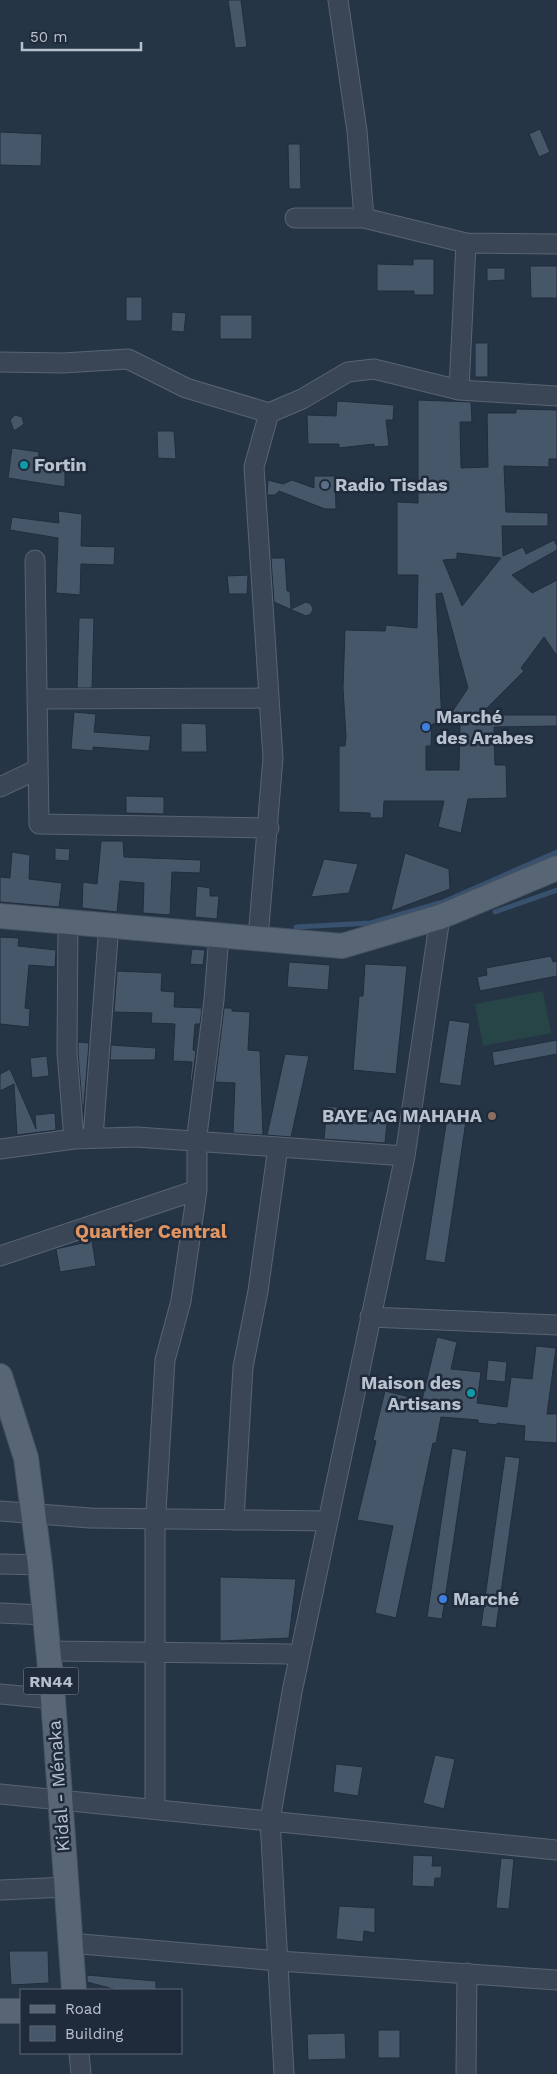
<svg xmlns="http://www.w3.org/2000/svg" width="557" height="2074" font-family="'Work Sans',sans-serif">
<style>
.green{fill:#274447}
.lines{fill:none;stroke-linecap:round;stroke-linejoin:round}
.stream{stroke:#38516e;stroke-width:5}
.building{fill:#47576a;stroke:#212d3d;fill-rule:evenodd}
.minor-casing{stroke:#596472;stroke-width:21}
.major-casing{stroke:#475261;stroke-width:26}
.minor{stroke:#3a4655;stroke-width:19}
.major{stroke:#586575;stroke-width:24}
.culture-dot{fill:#0f9aa8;stroke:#1f2b3b;stroke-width:2}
.service-dot{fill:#5c6f8a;stroke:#1f2b3b;stroke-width:2}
.shop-dot{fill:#3f7fe0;stroke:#1f2b3b;stroke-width:2}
.education-dot{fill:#8d6e63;stroke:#1f2b3b;stroke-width:2}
.labels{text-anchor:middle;stroke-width:5;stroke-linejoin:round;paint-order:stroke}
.shield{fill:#1f2b3b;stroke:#8a94a2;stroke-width:1}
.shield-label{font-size:16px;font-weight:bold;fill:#b8c1ce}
.poi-label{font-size:18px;font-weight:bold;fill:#b8c1ce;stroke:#1f2b3b;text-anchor:start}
.street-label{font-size:18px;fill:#b8c1ce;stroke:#1f2b3b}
.neighbourhood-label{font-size:19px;font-weight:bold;fill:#df9462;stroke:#1f2b3b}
</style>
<rect width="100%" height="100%" fill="#253546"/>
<path class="green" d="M543 991 551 1033 483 1046 475 1004Z"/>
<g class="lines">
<path class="stream" d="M495 912 557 890
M296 927 371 923 443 902 557 852"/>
</g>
<path class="building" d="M228 0H241L247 47 235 48Z
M540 129 550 152 539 157 529 134Z
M0 132 42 134 41 166 0 165Z
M288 144H300L301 189H289Z
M413 259H434V295H414V291H377V264L413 265Z
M530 266H557V298H531Z
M487 268H505V280L487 281Z
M126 297H142V321H126Z
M172 312 186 313 184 332 171 331Z
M220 315H252V339H220Z
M475 343H488V377H475Z
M418 400 471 402 472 422H460L461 468 488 467 487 413H516V409L557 410V459H549V467L504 466 506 512 548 513V526H502L503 556 523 547 526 554 554 540 557 546V550L512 575 532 593 557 580V656L544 637 521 668 524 671 480 715H557V726L494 727 495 765H506L507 798 468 799 461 833 438 827 444 801H384L383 818H370V813L339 812V746H345L346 737 343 688 345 630 385 631 386 625 417 628 418 575H397V502L418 503ZM457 553 501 558 462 606 443 560 457 559ZM442 593 468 688 444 724 460 725 459 770H426V746H431L432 724H442L436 594Z
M337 401 394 405 393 420H386L389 446 374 447V444L339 448V444H308L307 415 336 416Z
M15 415 22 417 24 424 14 431 10 420Z
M157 431H174L176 459 158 458Z
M12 448 39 452 38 466 65 468V487L8 478Z
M314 476H335L336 509H325L279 491 275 495H267L268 480 283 484 292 480 314 488Z
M58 511 82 514 81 546 115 547 114 565 81 564 80 595 56 593 58 538 10 530 12 517 59 523Z
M271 558H285L287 591H290L291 609 306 602 311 604 313 609 311 614 306 616 274 602Z
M248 575 247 594H229L227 576Z
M79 618H94L92 688H77Z
M74 712 96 714 94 732 151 736 149 751 93 747V751L71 749Z
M181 723 206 724 207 752H181Z
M126 796 164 797V814L126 813Z
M101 841H123L124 857 201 860 200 873 172 872 170 915 143 913 144 883 120 881 117 912 82 908 83 882 97 884Z
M55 848 70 849 69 861 55 860Z
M12 852 30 855 29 879 62 883 59 907 0 902V877L10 878Z
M405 853 449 869 450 889 391 911Z
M324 859 358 864 349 893 311 897Z
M197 886 210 888V896H219L217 919 195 917Z
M0 937 19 938 18 946 56 950 55 967 29 965 25 1008 30 1009 29 1027 0 1024Z
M192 949 205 950 203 965 190 964Z
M551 956 553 962 557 961V976L480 991 477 977 487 975 486 968Z
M289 962 330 965 328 990 287 987Z
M365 964 407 966 396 1074 353 1070 359 996H363Z
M117 971 162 973 161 991 175 992 174 1007 202 1008 200 1024H195L193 1050 196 1051 192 1081H190L192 1062 173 1061 175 1024 151 1023 152 1013 114 1012Z
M224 1008H232V1011L250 1012 248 1050 260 1051 263 1135 233 1133 235 1083 215 1082Z
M449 1020 470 1023 461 1086 439 1083Z
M557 1040V1054L494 1066 492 1052Z
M78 1042 89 1043 83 1116 78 1052Z
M111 1045 156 1048 155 1060H110Z
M285 1054 309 1056 291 1137 267 1135Z
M47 1056 49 1076 32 1078 30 1058Z
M10 1069 36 1129 35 1115 55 1113 56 1130 17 1135 14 1084 0 1091V1074Z
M327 1106 388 1113 385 1143 324 1139Z
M447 1118 466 1121 445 1263 425 1260Z
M92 1241 96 1266 60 1272 56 1249Z
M437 1337 457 1342 451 1369 481 1372 477 1403 507 1407 511 1377 532 1379 536 1346 556 1348 547 1414H557V1443L524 1441 525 1426 497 1423V1425L478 1423V1420L441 1417 436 1443H433L396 1618 375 1613 393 1526 357 1520 376 1441 373 1440 385 1391 422 1400Z
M488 1360 507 1362 505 1382 486 1380Z
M452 1448 467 1451 442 1619 427 1617Z
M505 1456 520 1458 496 1628 481 1626Z
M220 1577 296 1579 289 1638 220 1641Z
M435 1755 455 1759 444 1809 423 1803Z
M336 1764 363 1767 358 1796 333 1792Z
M413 1855 433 1856 432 1866H442L441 1878H435L434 1887 412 1886Z
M501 1858 514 1859 509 1909 496 1908Z
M339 1906 375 1908V1933L364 1931 363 1942 336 1939Z
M9 1951H48L49 1983 11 1985Z
M87 1975 156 1981V1990H117L87 1982Z
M378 2030H400V2058H378Z
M345 2033 346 2059 308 2060 307 2034Z"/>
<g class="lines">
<g class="minor-casing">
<path id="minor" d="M338 0 357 131 364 218
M295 218H364L466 243 557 244
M0 362 63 363 128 359 186 388 269 413 302 399 348 372 374 369 459 390 557 396
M459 390 466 243
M35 560 39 824 269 828
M37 699 269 698
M0 787 38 769
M68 921 67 1052 74 1139
M258 938 273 758 254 467 269 413
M93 1138 109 924
M0 1149 74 1139 137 1137 405 1156
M0 1256 197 1190
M370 1317 557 1325
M0 1511 90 1518 328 1521
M234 1520 243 1367 258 1291 278 1147
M0 1564 40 1565
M0 1613 44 1615
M49 1651 289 1654 299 1659
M0 1694 53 1699
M0 1794 557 1850
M155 1809V1528L165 1360 181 1301 197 1190V1135L214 1000 219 935
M0 1890 67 1887
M70 1943 279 1961 557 1980
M79 2053 81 2074
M284 2074 270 1820 292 1692 405 1156 440 917
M466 2074 467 1973"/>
</g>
<g class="major-casing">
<path id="major" d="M0 916 342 946 440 917 557 868
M0 1376 26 1458 40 1565 53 1699 74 1990
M0 2011H21"/>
</g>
<use href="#minor" class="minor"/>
<use href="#major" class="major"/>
</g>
<g class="culture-dot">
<circle cx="24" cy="465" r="5"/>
<circle cx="471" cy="1393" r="5"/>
</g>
<circle class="service-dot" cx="325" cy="485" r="5"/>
<g class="shop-dot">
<circle cx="426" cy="727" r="5"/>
<circle cx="443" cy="1599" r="5"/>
</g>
<circle class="education-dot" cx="492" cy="1116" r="5"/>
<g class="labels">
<rect class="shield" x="23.5" y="1667.5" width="55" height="27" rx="4"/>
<g class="shield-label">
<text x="51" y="1687">RN44</text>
</g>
<g class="poi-label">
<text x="34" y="471">Fortin</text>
<text x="335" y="491">Radio Tisdas</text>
<text x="436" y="723">Marché<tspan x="436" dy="21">des Arabes</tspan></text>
<text x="482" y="1122" text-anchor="end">BAYE AG MAHAHA</text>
<text x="461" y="1389" text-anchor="end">Maison des<tspan x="461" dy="21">Artisans</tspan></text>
<text x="453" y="1605">Marché</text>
</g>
<g class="street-label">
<text transform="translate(59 1786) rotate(-94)" y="6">Kidal - Ménaka</text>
</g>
<g class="neighbourhood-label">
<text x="151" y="1238">Quartier Central</text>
</g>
</g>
<rect x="20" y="1989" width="162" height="65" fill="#1f2b3b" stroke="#5c6776"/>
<rect x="30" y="2005" width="25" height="8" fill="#586575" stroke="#5c6776"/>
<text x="65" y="2014" font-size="15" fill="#b8c1ce">Road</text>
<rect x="30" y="2026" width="25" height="15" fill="#47576a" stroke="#5c6776"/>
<text x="65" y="2039" font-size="15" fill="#b8c1ce">Building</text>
<path d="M22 42v8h119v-8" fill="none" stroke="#b8c1ce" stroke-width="2.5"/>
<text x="30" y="42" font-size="15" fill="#b8c1ce" stroke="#1f2b3b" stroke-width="4" paint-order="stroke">50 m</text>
</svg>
